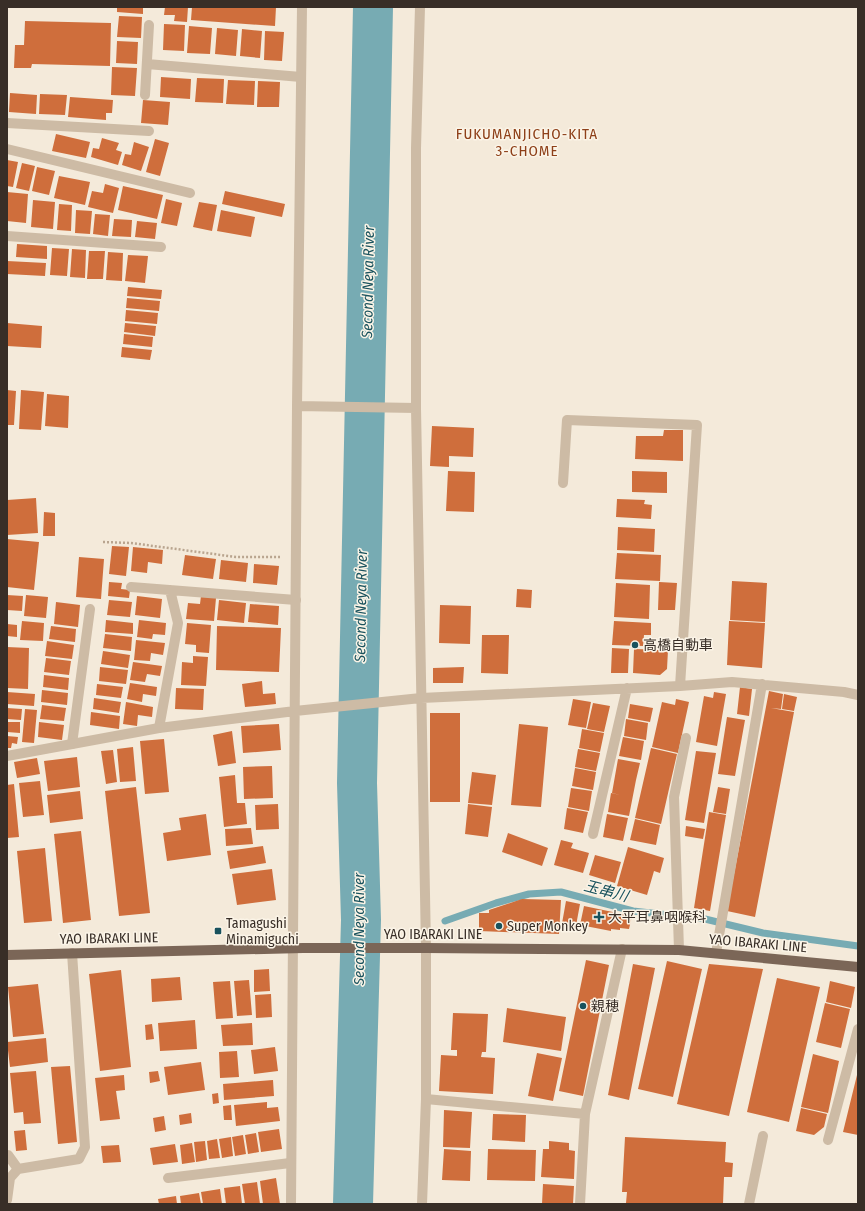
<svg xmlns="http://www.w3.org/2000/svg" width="865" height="1211" font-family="'Fira Sans Condensed','Noto Sans JP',sans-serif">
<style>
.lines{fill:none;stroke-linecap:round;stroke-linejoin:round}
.stream{stroke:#77abb3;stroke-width:7}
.river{stroke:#77abb3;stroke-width:40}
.building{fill:#cf6e3c}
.path{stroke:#b9a58f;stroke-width:2.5;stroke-dasharray:2 2;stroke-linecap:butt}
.service{stroke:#cdbba5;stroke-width:10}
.minor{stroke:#cdbba5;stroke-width:10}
.primary{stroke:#7b6657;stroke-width:10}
.poi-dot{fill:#19525d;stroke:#fbf4e7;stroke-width:1.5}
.labels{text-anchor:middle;stroke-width:3;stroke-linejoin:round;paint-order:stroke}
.poi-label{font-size:14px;fill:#382e27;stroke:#fbf4e7;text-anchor:start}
.street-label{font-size:14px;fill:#382e27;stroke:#fbf4e7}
.neighbourhood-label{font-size:15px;letter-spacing:1px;fill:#8e4019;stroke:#fbf4e7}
.water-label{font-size:15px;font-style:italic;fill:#19525d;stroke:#fbf4e7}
</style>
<rect width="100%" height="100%" fill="#f4eada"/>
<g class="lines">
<path class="stream" d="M445 921 496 903 529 894 561 892 633 911 705 919 763 933 858 946"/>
<path class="river" d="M353 1204 361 920 357 783 373 7"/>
</g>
<path class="building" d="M117 7H143V14L117 12Z
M165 7H188L187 22 174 21 175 15H164Z
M192 7H276L275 26 191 20Z
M119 16 142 17 141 38 117 37Z
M25 21 111 23 110 66 32 64 31 68H14L15 45H24Z
M164 24 185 25 184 51 163 50Z
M189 26 212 28 210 54 187 53Z
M217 28 238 30 236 56 215 54Z
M242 29 262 31 260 58 240 56Z
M265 31 284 32 282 61 264 60Z
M117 41 138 42 137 64 116 63Z
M112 67 137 68 135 96 111 95Z
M161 77 191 79 190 99 160 97Z
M197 78 224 79 223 103 195 102Z
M228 80 255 81 254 105 226 104Z
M258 81 280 82 279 107H257Z
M10 93 37 95 36 114 9 112Z
M40 94 67 95 65 115 39 114Z
M70 97 113 100 112 113H106V120L68 117Z
M143 100 170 102 168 125 141 123Z
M56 134 90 142 86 158 52 151Z
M102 138 119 143 116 150 122 152 118 165 91 157 93 148 99 149Z
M155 139 169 143 160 176 146 172Z
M134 142 149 147 141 171 122 165 125 154 131 155Z
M7 160 18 162 13 187 7 186Z
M22 163 35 166 29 191 16 188Z
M37 167 55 171 49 195 32 191Z
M59 176 90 182 85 205 54 198Z
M105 184 119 188 113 213 88 207 92 191 103 193Z
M123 186 163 195 157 219 118 210Z
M225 191 285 204 282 217 222 204Z
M7 192 28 194 26 223 7 221Z
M166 199 182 203 177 226 161 223Z
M33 200 55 202 53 229 31 227Z
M199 202 217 205 212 231 193 227Z
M59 204 72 205 71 231 57 230Z
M76 210 92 211 90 234 75 233Z
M221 210 255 217 251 237 217 231Z
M95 214 110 215 108 236 93 234Z
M114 219 132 220 131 237 112 236Z
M137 221 157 223 155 239 135 237Z
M17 244 47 246V259L16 257Z
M52 248 69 249 67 276 50 275Z
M72 249 86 250 85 278 70 277Z
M89 251H105L103 279H87Z
M108 252 123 253 122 281 106 280Z
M128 255 148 256 145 283 125 281Z
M7 261 46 263 45 276 7 274Z
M128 287 162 290 161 299 127 296Z
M127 298 160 301 159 311 126 308Z
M126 310 158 313 157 324 125 321Z
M7 323 42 326 41 348 7 346Z
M125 323 156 326 155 336 124 332Z
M124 334 153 337 152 347 123 344Z
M122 347 152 350 150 360 121 357Z
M7 390 16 391 14 425H7Z
M21 390 44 392 41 430 19 429Z
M47 394 69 396 68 428 45 426Z
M432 426 474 428 473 457 449 456V467L430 466Z
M664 430H683V461L635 459 636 436H663Z
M448 471 475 472 474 512 446 511Z
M632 471 667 472V493L632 492Z
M36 498 38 533 7 535V500Z
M617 499 645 500 644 504 652 505 651 519 616 517Z
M44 512 55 513V536H43Z
M618 527 655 529 654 552 617 550Z
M7 539 39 542 34 590 7 587Z
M112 546 129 547 126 576 109 574Z
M133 547 163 550 162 564 148 562 147 573 131 571Z
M617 553 661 555 660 581 615 579Z
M185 555 216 559 213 579 182 575Z
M79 557 104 559 101 599 76 597Z
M221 560 248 563 246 582 219 579Z
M254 564 279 566 277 585 253 583Z
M732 581 767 583 765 622 730 620Z
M109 582 122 583 121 589 130 590 129 598 108 596Z
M659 582 677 583 675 610H658Z
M616 583 650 585 649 619 614 617Z
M517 589 532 590 531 608 516 607Z
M7 595 23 596 22 611 7 610Z
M26 595 48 597 46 618 24 616Z
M137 596 162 599 160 618 135 615Z
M201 596 216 598 214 621 186 619 188 603 200 604Z
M109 600 132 602 130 617 107 615Z
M219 600 246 603 244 623 217 620Z
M56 602 80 605 78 627 54 624Z
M250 604 279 606 278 625 248 622Z
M440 605 471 606 470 644 439 643Z
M106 620 133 623V634L105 632Z
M139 620 166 623 165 635 153 634 152 639 137 637Z
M22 621 44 623 43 641 20 640Z
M614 621 651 623V635H644L643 646 612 645Z
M729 621 765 623 762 668 727 665Z
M187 623 211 625 209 653 196 652V645L185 644Z
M7 624 17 625V637L7 636Z
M51 626 76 629 75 642 49 639Z
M217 626 281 628 279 672 216 670Z
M105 634 132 637 131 651 103 648Z
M482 635H509L508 674 481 673Z
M136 640 165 643 163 655 151 653 150 661 134 660Z
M47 641 74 645 72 659 45 656Z
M7 647 29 648 28 689 7 688Z
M612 648 629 649 628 673H611Z
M634 649 668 650 667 669 660 675 633 673Z
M103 651 130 655 128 668 101 664Z
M193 656 208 657 206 686 181 685 182 662 193 663Z
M46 658 71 661 69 675 44 672Z
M133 662 162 666 160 676 147 674 145 682 130 680Z
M100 667 128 670 126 684 99 681Z
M464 667 463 683H433V668Z
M44 675 69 678 68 690 43 687Z
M262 681 263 694 275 693 276 704 245 707 242 684Z
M130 683 157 687 156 696 143 694 142 702 127 699Z
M97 684 123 687 121 698 96 695Z
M740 687 752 689 749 716 737 714Z
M176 688 204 689 203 710 175 709Z
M42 690 68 693 67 705 41 702Z
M769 691 783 694 781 709 771 708 794 712 755 917 727 911Z
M7 692 35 694 34 706 7 704Z
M714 692 726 694 717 746 696 742 704 696 713 698Z
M784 694 797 697 794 711 782 709Z
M94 698 121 702 119 713 93 709Z
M573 699 591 702 586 728 568 725Z
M676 699 689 702 678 753 652 747 662 702 675 705Z
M126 702 153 707 152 717 138 715 137 726 123 724Z
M593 703 610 706 604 732 587 729Z
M630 704 653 708 650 722 628 718Z
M42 705 66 708 64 721 40 719Z
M7 708 22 709 21 720 7 719Z
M25 709 37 710 34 743 22 742Z
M91 712 120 716 119 729 90 725Z
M430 713H460V802H430Z
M727 717 745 720 735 776 718 774Z
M626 719 648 723 646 740 624 736Z
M7 722H20V733L7 732Z
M39 722 64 725 62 740 38 737Z
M279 724 281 750 243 753 241 726Z
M519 724 548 727 541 807 511 805Z
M582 729 604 733 600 752 579 748Z
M232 731 236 763 218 766 213 735Z
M7 736 18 737 17 744 12 743 11 748H7Z
M623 737 644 741 641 760 619 756Z
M164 739 169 792 145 794 140 741Z
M133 747 136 781 120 782 117 749Z
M651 748 677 754 661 824 635 818Z
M578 749 600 753 596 771 575 767Z
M113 750 117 782 106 784 101 751Z
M696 751 716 753 704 823 685 820Z
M77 757 80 787 48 791 44 761Z
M37 758 40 774 17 778 14 762Z
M618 759 640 763 636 780 615 776Z
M272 766 273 798 244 799 243 767Z
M575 768 596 772 593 790 572 786Z
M472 772 496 775 492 805 468 803Z
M235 775 237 803H245L247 824 224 827 219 777Z
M615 776 636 780 629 816 608 812 611 793 620 795 612 793Z
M40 781 44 815 23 817 19 783Z
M14 784 19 837 7 838V785Z
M136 787 150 913 119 916 105 791Z
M718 787 730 789 726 814 713 812Z
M571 788 592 791 589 811 568 807Z
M80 791 83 819 50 823 47 795Z
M278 804 279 829 256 830 255 805Z
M468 804 492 807 488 837 465 834Z
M567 808 588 812 583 833 564 829Z
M709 812 726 815 710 911 694 908Z
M206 814 211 855 167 861 163 833 181 830 179 818Z
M607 814 628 818 623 841 603 837Z
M635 819 660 825 656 845 630 840Z
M686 826 705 829 703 839 685 836Z
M251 828 253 844 226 846 225 829Z
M81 831 91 920 63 923 54 834Z
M508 833 548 848 542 866 502 852Z
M561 840 573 843 571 848 589 853 583 873 554 865Z
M263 846 266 863 230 869 227 851Z
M628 847 664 858 660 873 654 871 647 895 617 886Z
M45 848 52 921 24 923 17 851Z
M595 855 621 862 615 883 589 875Z
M272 869 276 900 237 905 232 874Z
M522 899 561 900 559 934 479 931V913H489V910Z
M566 901 580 904 575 931 561 929Z
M584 906 632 916 629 929 620 928V930L611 929V931L580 925Z
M586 960 609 965 583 1096 559 1091Z
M667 961 702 969 673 1097 638 1089Z
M633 964 655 968 629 1100 608 1095Z
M709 964 763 969 729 1116 677 1104Z
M269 969 270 991 254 992V970Z
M121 970 131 1067 100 1071 89 974Z
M180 977 182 1000 152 1002 151 979Z
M777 978 820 987 789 1122 747 1112Z
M249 980 252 1015 237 1016 234 981Z
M230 981 233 1018 216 1019 213 982Z
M830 981 855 987 851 1008 826 1002Z
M38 984 44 1034 13 1037 8 987Z
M271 994 272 1017 256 1018 255 995Z
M825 1003 850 1009 841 1048 816 1042Z
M507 1008 566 1017 561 1051 503 1042Z
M453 1013 488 1014 486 1052H482L481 1057 495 1058 493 1094 439 1091 441 1055 457 1056V1050H451Z
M195 1020 197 1049 160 1051 158 1023Z
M252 1023 253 1045 223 1046 221 1025Z
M152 1024 154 1039 146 1040 145 1025Z
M46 1038 48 1062 10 1067 7 1042Z
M275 1047 278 1071 254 1074 251 1050Z
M237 1051 239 1077 220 1078 219 1052Z
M537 1053 562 1058 553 1101 528 1096Z
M813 1054 839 1061 828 1113 801 1107Z
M201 1062 205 1090 168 1095 164 1067Z
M70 1066 77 1142 58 1144 51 1067Z
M36 1071 41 1123 24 1124 23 1112 14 1113 10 1073Z
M158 1071 160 1081 150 1083 149 1072Z
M124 1075 125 1090 116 1091 120 1119 100 1121 95 1078Z
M857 1075H858V1135L843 1132Z
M273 1080 274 1096 224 1100 223 1084Z
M218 1093 219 1103 213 1104 212 1094Z
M267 1102V1108L278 1107 280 1121 236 1126 234 1105Z
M231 1105 232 1120H224L223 1106Z
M801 1108 827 1114 824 1127 814 1135 796 1131Z
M444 1110 472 1112 470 1148 443 1147Z
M191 1113 192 1123 180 1125 179 1115Z
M493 1114 526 1115 525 1142 492 1140Z
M164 1116 166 1130 155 1132 153 1118Z
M279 1129 282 1149 261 1152 258 1132Z
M25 1130 27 1150 16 1151 14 1131Z
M256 1133 259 1152 248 1154 245 1135Z
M243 1135 246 1154 235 1156 232 1137Z
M231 1137 233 1156 222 1158 219 1139Z
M625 1137 726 1142 725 1162 733 1163 732 1177H724L723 1204H652L626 1203 627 1192H622Z
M217 1139 220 1158 209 1159 207 1141Z
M205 1141 207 1160 196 1162 194 1142Z
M549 1141 569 1143V1150L575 1151 574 1179 541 1177 543 1149H549Z
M192 1143 195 1162 182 1164 180 1145Z
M175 1144 178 1162 153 1165 150 1148Z
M119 1145 121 1162 103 1163 101 1146Z
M444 1149 471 1151 470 1181 442 1180Z
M488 1149 536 1150 535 1181 487 1180Z
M276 1178 280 1204H263L260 1181Z
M257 1182 260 1204H245L242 1184Z
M543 1184 574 1186 573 1204H542Z
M240 1186 242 1204H226L224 1188Z
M220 1189 222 1204H203L201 1192Z
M199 1193 201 1204H181L180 1196Z
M176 1196 177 1204H159L158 1199Z"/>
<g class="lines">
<path class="path" d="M103 542 131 543 236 557H280"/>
<path class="service" d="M147 64 301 77
M145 95 149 25
M7 123 149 131
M131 587 296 600
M159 728 178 623 170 590
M72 744 90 609
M168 1178 290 1163"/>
<path class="minor" d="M420 7 416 148V408L426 948V1099L422 1204
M7 149 190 193
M7 236 161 247
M297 406 416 408
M563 483 567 420 697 425 680 686
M7 756 159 728 295 711 421 698 680 686 732 682 844 692 858 695
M593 834 627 688
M679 950 674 797 686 738
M716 953 762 684
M426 1099 585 1114 580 1204
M585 1114 622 949
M828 1140 858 1029
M7 1155H8L18 1169
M7 1200 10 1178 18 1169 79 1159 85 1147 72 953
M291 1204 297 406 302 7
M749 1204 763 1136"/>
<path class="primary" d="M7 955 303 948H426L679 950 858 967"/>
</g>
<g class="poi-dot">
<circle cx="635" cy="645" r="4"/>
<path d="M597 911h4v4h4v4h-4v4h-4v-4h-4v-4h4z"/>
<circle cx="499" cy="926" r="4"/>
<rect x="214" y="927" width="8" height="8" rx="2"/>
<circle cx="583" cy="1006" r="4"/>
</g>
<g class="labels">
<g class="poi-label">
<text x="643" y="650">高橋自動車</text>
<text x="608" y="922">大平耳鼻咽喉科</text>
<text x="226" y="928">Tamagushi<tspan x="226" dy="16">Minamiguchi</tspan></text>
<text x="507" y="931">Super Monkey</text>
<text x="591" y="1011">親穂</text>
</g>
<g class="street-label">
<text x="433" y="939">YAO IBARAKI LINE</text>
<text transform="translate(109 938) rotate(-1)" y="5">YAO IBARAKI LINE</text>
<text transform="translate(758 943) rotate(5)" y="5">YAO IBARAKI LINE</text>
</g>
<g class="neighbourhood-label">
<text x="527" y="139">FUKUMANJICHO-KITA<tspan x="527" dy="17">3-CHOME</tspan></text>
</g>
<g class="water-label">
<text transform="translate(368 282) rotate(-89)" y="5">Second Neya River</text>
<text transform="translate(361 606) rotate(-89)" y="5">Second Neya River</text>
<text transform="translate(606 891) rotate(15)" y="5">玉串川</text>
<text transform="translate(359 929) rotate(-90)" y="5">Second Neya River</text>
</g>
</g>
<rect width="865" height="1211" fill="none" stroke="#382e27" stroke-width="16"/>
</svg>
